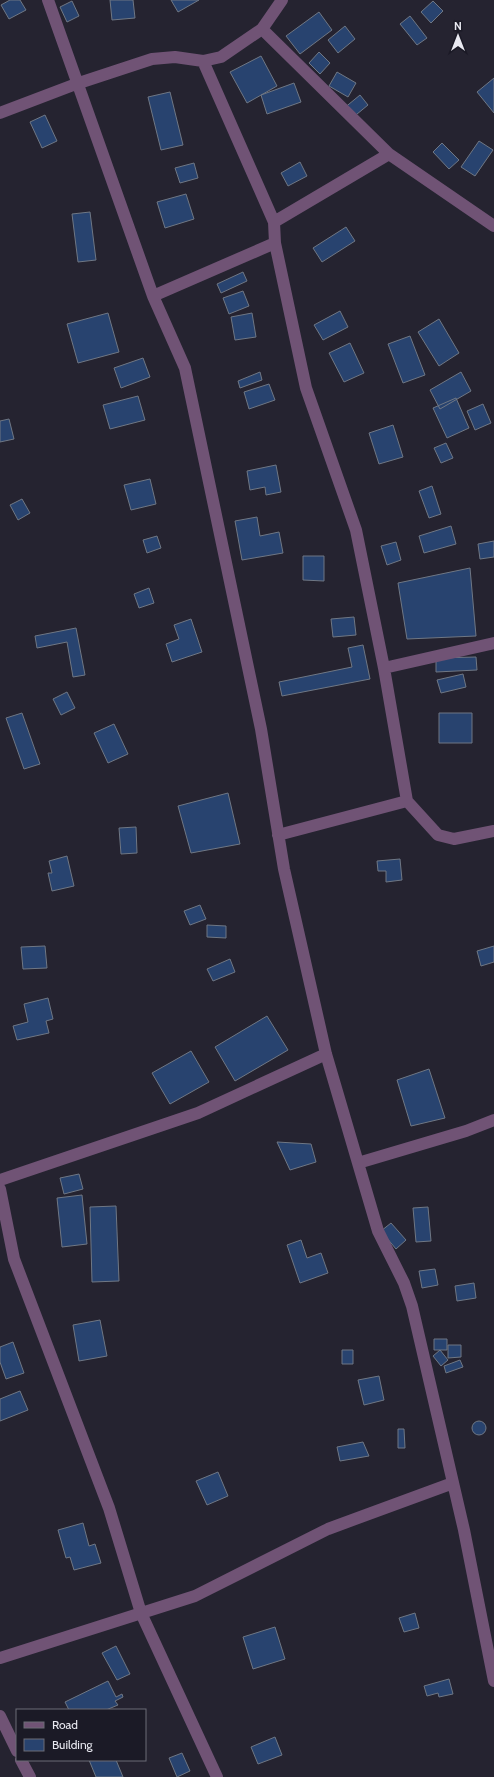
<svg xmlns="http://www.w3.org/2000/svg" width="494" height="1777" font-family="Cabin,sans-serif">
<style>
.building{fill:#28436f;stroke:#6f7784}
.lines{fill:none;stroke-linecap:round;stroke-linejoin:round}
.street{stroke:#705375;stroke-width:12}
</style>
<rect width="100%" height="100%" fill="#252330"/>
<path class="building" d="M10 0H20L26 10 9 19 1 5Z
M110 0H133L135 18 112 20Z
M171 0H199L178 12Z
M72 1 79 16 67 22 60 7Z
M433 1 443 11 431 23 421 12Z
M319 12 332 30 300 54 286 36Z
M410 16 427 38 417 45 400 24Z
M345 26 355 39 338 53 328 40Z
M319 52 330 63 320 74 309 63Z
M261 56 277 86 247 103 230 72Z
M337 72 356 83 348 97 329 86Z
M494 78V113L477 92Z
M294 83 301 102 267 114 261 95Z
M170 92 183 145 161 150 148 97Z
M360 95 368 105 351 119 343 109Z
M45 115 57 141 42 148 30 122Z
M479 141 493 150 475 176 461 167Z
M442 143 459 160 449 169 433 152Z
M300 162 307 176 288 186 281 173Z
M194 163 198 178 180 183 175 168Z
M186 194 194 219 165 228 157 202Z
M90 212 96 260 78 262 72 214Z
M346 227 355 241 322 262 313 248Z
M243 272 247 281 221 293 217 284Z
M243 291 249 306 229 314 223 298Z
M340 311 348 327 323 340 314 325Z
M108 313 119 352 78 363 67 324Z
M252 313 256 337 235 340 231 317Z
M439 319 459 353 439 366 418 332Z
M410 336 425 375 403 383 388 344Z
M350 343 364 373 344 382 329 353Z
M143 358 150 377 121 388 114 368Z
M260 372 262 380 240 388 238 381Z
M461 372 471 391 440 409 430 390Z
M269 384 275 400 249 409 244 392Z
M138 396 145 420 110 429 103 405Z
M456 398 469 428 447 438 433 408Z
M483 404 491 423 475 430 467 411Z
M9 419 14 439 0 442V421Z
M393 425 403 457 379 464 369 433Z
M446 443 453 458 441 463 434 448Z
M276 465 281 492 266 495 265 487 250 490 247 471Z
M150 479 156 504 131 510 124 485Z
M432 486 441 514 429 518 419 491Z
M22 499 30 513 18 520 10 505Z
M257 517 260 536 279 532 283 553 242 560 235 521Z
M451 526 456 544 424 553 419 536Z
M157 536 161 548 147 553 143 540Z
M494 541V557L480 559 478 544Z
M396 542 401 560 387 565 381 546Z
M303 556H324V581L303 580Z
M470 568 476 636 407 639 398 583Z
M149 588 154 603 139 608 134 594Z
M354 617 356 635 333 637 331 619Z
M191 619 202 652 172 662 166 644 179 639 174 625Z
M76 628 85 675 73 677 67 642 37 648 35 636Z
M363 645 370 679 282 696 279 682 352 667 348 648Z
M476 657 477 670 436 672V658Z
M463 674 466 687 441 693 437 680Z
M67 692 75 708 61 715 53 699Z
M22 713 40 764 24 769 6 718Z
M439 713H472V743H439Z
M114 724 128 754 108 763 94 733Z
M228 793 240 844 191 853 178 806Z
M136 827 137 853 121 854 119 828Z
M67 856 74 886 52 891 48 873H52L49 861Z
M400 859 402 880 386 882V871H378L377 861Z
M200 905 206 919 190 925 184 911Z
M207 925 226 926V938L207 937Z
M45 946 47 968 23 969 21 947Z
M494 946V962L481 966 477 951Z
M230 959 235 972 213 981 207 969Z
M48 998 53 1019 46 1021 49 1033 17 1040 13 1026 28 1022 24 1004Z
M267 1016 288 1050 235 1081 215 1047Z
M191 1051 209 1082 170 1104 152 1073Z
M429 1069 445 1118 411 1126 397 1080Z
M277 1142 311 1144 316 1162 290 1170Z
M79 1174 83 1189 64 1194 60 1178Z
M82 1195 87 1244 62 1247 57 1198Z
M116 1206 119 1281 92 1282 90 1207Z
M428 1207 431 1241 416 1242 413 1208Z
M391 1223 406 1240 396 1249 381 1231Z
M301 1240 307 1258 321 1253 328 1273 300 1283 287 1245Z
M435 1269 438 1285 422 1288 419 1271Z
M474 1283 476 1298 457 1301 455 1286Z
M100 1320 107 1356 79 1361 73 1325Z
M434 1339H447V1350H434Z
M13 1342 24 1373 6 1379 0 1362V1347Z
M448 1345H461V1357L448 1358Z
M342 1350H353V1364H342Z
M440 1350 448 1360 441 1366 433 1356Z
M460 1360 463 1367 446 1373 444 1366Z
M379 1376 384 1400 364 1405 358 1380Z
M20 1391 28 1410 0 1421V1399Z
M472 1428a7 7 0 1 1 14 0a7 7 0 1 1-14 0Z
M398 1429H404L405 1448H398Z
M363 1442 369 1456 340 1461 337 1447Z
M218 1472 228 1496 207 1505 196 1481Z
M83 1523 89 1546 95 1544 101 1563 74 1570 70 1557 66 1558 58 1530Z
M415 1613 419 1628 404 1632 399 1618Z
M275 1627 285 1659 253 1669 243 1637Z
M116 1646 130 1674 117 1680 102 1653Z
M449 1679 453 1694 439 1697 438 1693 427 1696 424 1686Z
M108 1681 116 1697 122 1694 123 1697 115 1701 118 1705 106 1710H69L65 1702Z
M275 1737 282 1755 258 1764 251 1747Z
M182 1753 190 1771 177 1777 169 1758Z
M89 1760H116L123 1777H96Z"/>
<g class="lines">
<path class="street" d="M48 0 153 296 185 368 261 729 284 869 326 1054 378 1231 404 1283 412 1306 464 1530 494 1681
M262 29 389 154 494 226
M203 61 274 222 275 243 306 388 356 530 384 668 407 801 438 835 454 839 494 831
M0 113 76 84 152 59 175 57 203 61 221 57 262 29 282 0
M274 222 389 154
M153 296 275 243
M384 668 494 643
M278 835 407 801
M358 1163 466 1131 494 1120
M0 1180 198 1113 326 1054
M0 1189 14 1259 109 1508 141 1613 217 1777
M0 1658 195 1596 328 1529 453 1483
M0 1716 17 1751
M21 1760 30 1777"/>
</g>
<rect x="16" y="1709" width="130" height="52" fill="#1b1a26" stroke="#6d6d77"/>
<rect x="24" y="1722" width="20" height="6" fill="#705375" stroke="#6d6d77"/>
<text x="52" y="1729" font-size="12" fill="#e9e9f1">Road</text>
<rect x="24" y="1739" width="20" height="12" fill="#28436f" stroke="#6d6d77"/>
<text x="52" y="1749" font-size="12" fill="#e9e9f1">Building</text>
<g transform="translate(458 36)" stroke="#1b1a26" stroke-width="3" paint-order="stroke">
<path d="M0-3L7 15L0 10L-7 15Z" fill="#e9e9f1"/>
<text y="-6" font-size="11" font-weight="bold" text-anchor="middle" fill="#e9e9f1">N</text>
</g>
</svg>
